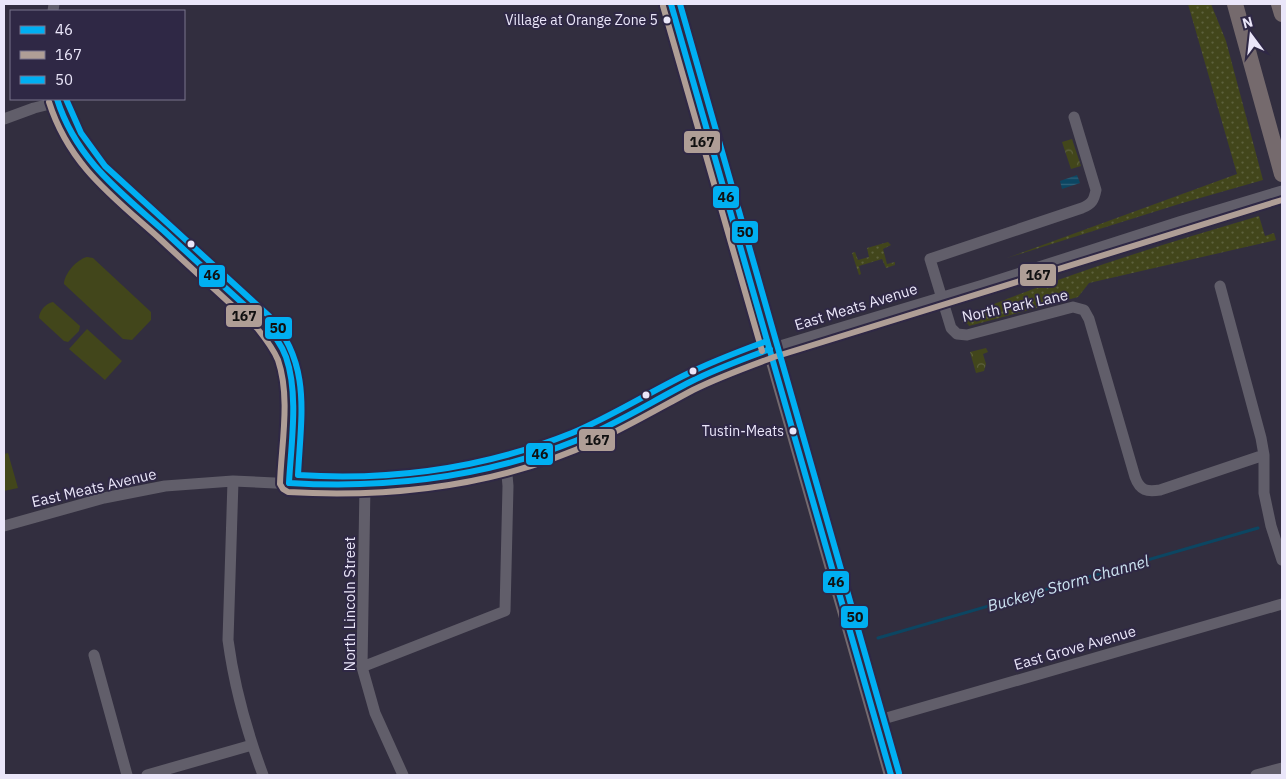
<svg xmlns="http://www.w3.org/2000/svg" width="1286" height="779" font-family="'IBM Plex Sans',sans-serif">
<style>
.grass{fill:url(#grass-dots)}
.park{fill:url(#park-crowns)}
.pitch{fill:#42461b}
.water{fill:url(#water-rules)}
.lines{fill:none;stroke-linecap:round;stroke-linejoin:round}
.stream{stroke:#0c4662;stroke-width:3}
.minor{stroke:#615e6a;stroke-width:11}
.major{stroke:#736a6f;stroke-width:14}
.highway{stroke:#756a6d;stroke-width:16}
.bus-1-casing{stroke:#2f2845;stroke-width:10}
.bus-2-casing{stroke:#2f2845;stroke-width:10}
.bus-3-casing{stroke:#2f2845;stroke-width:10}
.bus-1{stroke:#00aff2;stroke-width:6}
.bus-2{stroke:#af9e96;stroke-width:6}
.bus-3{stroke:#00aff2;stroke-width:6}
.bus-dot{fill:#eae6f9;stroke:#2f2845;stroke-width:2}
.labels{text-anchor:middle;stroke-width:4;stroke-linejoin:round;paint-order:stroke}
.bus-label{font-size:14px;fill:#eae6f9;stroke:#2f2845;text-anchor:end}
.street-label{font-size:15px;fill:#eae6f9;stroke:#2f2845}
.water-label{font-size:16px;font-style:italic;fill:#cbe2f0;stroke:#2f2845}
.line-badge{stroke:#2f2845;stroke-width:2}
.pale-badge-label{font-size:14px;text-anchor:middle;font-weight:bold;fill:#111}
</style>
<defs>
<pattern id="grass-dots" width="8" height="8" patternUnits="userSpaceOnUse" patternTransform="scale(1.25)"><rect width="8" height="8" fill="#42461b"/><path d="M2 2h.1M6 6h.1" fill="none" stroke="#5d613d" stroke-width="1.8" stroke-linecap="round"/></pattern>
<pattern id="park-crowns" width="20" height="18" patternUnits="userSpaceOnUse" patternTransform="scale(1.25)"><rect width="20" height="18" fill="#42461b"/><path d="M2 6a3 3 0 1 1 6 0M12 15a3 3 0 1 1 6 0" fill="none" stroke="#5d613d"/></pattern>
<pattern id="water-rules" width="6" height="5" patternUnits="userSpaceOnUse" patternTransform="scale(1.25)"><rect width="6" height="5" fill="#0c4662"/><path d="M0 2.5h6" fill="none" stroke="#306179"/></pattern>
</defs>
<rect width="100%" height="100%" fill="#322e3f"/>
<path class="grass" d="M1188 4H1211L1226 41 1263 180 1179 204 1007 258 1237 174Z
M1259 216 1265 236 1274 233 1276 240 1089 283 1078 297 969 326 968 324 962 322 964 314 974 312C1067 274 1163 244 1259 216Z
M888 242 891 245 883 249 887 264 895 262V265L886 268 882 259 859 266 861 274 859 275 852 253 855 252 858 260 869 257 867 248Z"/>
<path class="park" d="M1072 139 1081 166 1071 169 1062 142Z
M986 348 988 352 983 354 986 364 984 371 976 373 970 352Z"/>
<path class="pitch" d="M87 257 93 258 151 312V320L132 340 123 339 64 284C64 274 77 259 87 257Z
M53 302 80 326 79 331 68 342 64 341 39 318C39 311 46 303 53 302Z
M87 329 122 361 105 380 69 349Z
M8 453 18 488 4 491V454Z"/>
<path class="water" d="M1077 175 1080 183 1062 189 1060 181Z"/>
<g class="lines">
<path class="stream" d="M878 638 1258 528"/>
<path class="minor" d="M53 11 54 4
M57 99C65 127 79 150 99 172L263 322C294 353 293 384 292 426 291 445 290 464 289 483
M1074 117 1096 190C1094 200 1092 204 1082 208L930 259 951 328 957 334 967 335 1073 307 1084 310 1089 319 1135 477C1140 491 1147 492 1160 490L1264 455
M4 119 34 108 58 102
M1220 286 1261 438 1264 455V493L1271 526 1282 560
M233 481 228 640C234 685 247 732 263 775
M365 485 362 667 375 713 403 775
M4 526 104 498 165 486 233 481 316 485H383L452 477 506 464 575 441 616 422 699 378 770 349 983 285 1179 222 1282 191
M94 655 127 775
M362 667 505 611 508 486 506 464
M876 721 1282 604
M147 775 252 745
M1256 775 1282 768"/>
<path class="major" d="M671 4 891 775"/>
<path class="highway" d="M1235 4 1282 174
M1279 4 1282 14"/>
<g class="bus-1-casing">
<path id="bus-1" d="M671 4 891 775
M57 99C76 159 119 191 164 231 197 262 230 292 263 322 272 333 281 343 286 357 299 394 291 445 289 483
M289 483C387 489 483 478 575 441 615 425 651 402 690 382 715 369 743 359 770 349"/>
</g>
<g class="bus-2-casing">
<path id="bus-2" d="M663 6 762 351
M49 102C69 165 112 196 159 238 191 268 224 298 257 328 265 338 273 348 278 360 291 398 281 446 280 484L283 489 288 492C394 498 499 486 596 441 629 426 661 407 693 390 719 377 747 367 774 357L1282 200"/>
</g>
<g class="bus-3-casing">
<path id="bus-3" d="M680 4 899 773
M66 99 81 133 105 166 269 316C312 364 301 415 298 475 392 481 485 468 572 433 612 416 648 393 687 374 713 361 740 351 767 341"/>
</g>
<use href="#bus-1" class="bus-1"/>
<use href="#bus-2" class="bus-2"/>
<use href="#bus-3" class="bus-3"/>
</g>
<g class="bus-dot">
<circle cx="667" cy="20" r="4.5"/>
<circle cx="191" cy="244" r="4.5"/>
<circle cx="693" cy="371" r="4.5"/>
<circle cx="646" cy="395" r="4.5"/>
<circle cx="793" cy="431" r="4.5"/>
</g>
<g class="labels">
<g class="bus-label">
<text x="658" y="25">Village at Orange Zone 5</text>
<text x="784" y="436">Tustin-Meats</text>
</g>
<g class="street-label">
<text transform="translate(1015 306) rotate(-12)" y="5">North Park Lane</text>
<text transform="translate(856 307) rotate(-17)" y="5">East Meats Avenue</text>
<text transform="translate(94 488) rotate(-13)" y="5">East Meats Avenue</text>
<text transform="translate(350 604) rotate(-90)" y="5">North Lincoln Street</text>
<text transform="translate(1075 648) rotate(-16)" y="5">East Grove Avenue</text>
</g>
<g class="water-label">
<text transform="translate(1068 583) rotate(-16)" y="6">Buckeye Storm Channel</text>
</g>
</g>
<g class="line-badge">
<rect x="683" y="130" width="38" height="24" rx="5" fill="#af9e96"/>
<rect x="712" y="185" width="28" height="24" rx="5" fill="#00aff2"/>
<rect x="731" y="220" width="28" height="24" rx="5" fill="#00aff2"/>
<rect x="1019" y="263" width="38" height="24" rx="5" fill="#af9e96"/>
<rect x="198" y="264" width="28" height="24" rx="5" fill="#00aff2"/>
<rect x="225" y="304" width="38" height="24" rx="5" fill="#af9e96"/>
<rect x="264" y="316" width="29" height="24" rx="5" fill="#00aff2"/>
<rect x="578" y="428" width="38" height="24" rx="5" fill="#af9e96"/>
<rect x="525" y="442" width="29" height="24" rx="5" fill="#00aff2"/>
<rect x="822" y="570" width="28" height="24" rx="5" fill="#00aff2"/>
<rect x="840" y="605" width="29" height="24" rx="5" fill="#00aff2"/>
</g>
<g class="pale-badge-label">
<text x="702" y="147">167</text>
<text x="726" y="202">46</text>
<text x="745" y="237">50</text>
<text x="1038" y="280">167</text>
<text x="212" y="280">46</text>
<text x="244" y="321">167</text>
<text x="278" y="333">50</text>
<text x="597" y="445">167</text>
<text x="540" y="459">46</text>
<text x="836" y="587">46</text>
<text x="855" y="622">50</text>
</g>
<rect width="1286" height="779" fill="none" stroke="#eae6f9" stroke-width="10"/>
<rect x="10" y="10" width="175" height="90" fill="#2f2845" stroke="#7a748d"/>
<rect x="20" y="26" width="25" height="8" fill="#00aff2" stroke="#7a748d"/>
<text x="55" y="35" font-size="15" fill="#eae6f9">46</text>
<rect x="20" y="51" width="25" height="8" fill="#af9e96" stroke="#7a748d"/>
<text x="55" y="60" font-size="15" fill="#eae6f9">167</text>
<rect x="20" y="76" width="25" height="8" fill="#00aff2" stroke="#7a748d"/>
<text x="55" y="85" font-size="15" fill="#eae6f9">50</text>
<g transform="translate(1251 35) rotate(345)" stroke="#2f2845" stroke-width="4" paint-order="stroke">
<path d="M0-4L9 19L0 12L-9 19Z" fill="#eae6f9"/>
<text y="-8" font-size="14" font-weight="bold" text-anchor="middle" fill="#eae6f9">N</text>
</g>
</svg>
